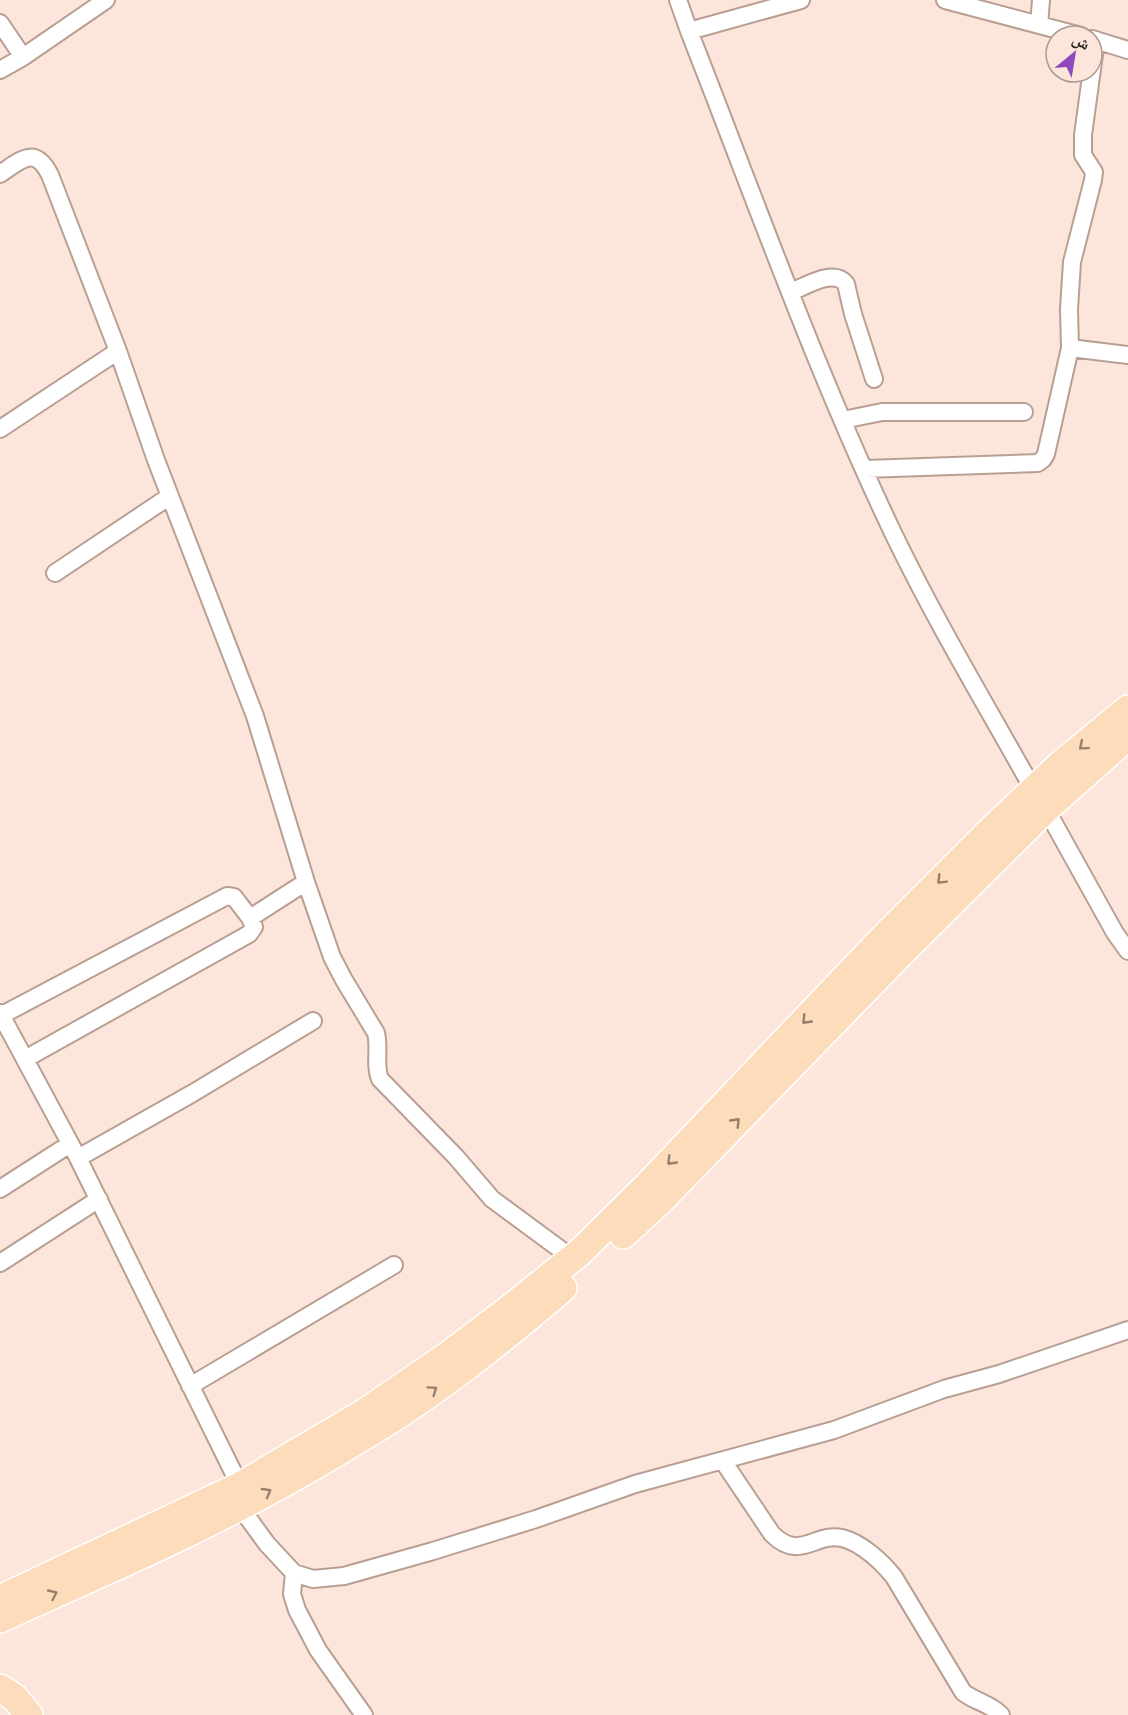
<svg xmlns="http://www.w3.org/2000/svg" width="1128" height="1715" font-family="'PT Sans','Noto Naskh Arabic',sans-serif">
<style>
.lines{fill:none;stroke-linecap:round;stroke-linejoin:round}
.minor-casing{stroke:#b89f92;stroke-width:20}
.primary-casing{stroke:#fff;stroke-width:30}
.minor{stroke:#fff;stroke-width:16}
.primary{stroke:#fcdcba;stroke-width:27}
.oneway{stroke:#96806d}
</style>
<rect width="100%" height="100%" fill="#fce6dc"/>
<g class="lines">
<g class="minor-casing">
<path id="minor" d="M678 0 689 31 801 0
M945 0 1081 36
M0 23 23 57
M1039 25 1041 0
M689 31C755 199 816 372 894 535 936 622 986 705 1033 789
M1092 39 1128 50
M0 70 23 57 106 0
M0 174C21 160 35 145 50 175L118 351 156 460 255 716 306 882 332 957 344 980 376 1033C380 1048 374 1065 380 1079L456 1157 492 1199 572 1258
M791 292C806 286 834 268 846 284L853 314 874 379
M1070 348 1069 309 1072 262 1093 180 1094 172 1083 155V135L1096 40
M843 420 882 412H1024
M0 429 118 351
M865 469 1038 463 1043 459 1046 454 1070 348 1128 355
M55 573 170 496
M1046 809 1115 933 1128 951
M250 918 306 882
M0 1013 78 1158 240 1486
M0 1016 227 896 234 897 250 918 254 927 249 934 25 1059
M78 1158 193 1093 313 1021
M0 1189 70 1144
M0 1263 99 1199
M190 1386 394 1265
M723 1461 772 1534C800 1562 815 1532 842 1538 862 1543 882 1562 894 1577L963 1692C975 1702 990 1703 1001 1715
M240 1507 267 1544 294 1573 313 1579 344 1576 433 1551 536 1519 635 1484 834 1430 944 1389 999 1374 1128 1330
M294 1573 292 1594 297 1610 318 1650 364 1715"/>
</g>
<g class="primary-casing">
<path id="primary" d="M623 1235 660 1201 902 952 1046 809 1128 736
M0 1599 240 1486 364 1413 447 1356 508 1310 579 1253 646 1187 885 936 991 830 1060 765 1128 709
M0 1619C80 1582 162 1548 239 1507 282 1485 325 1460 366 1435 436 1393 501 1341 563 1288
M0 1688 15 1698 29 1715"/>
</g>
<use href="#minor" class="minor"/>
<use href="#primary" class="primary"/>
</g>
<defs><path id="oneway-chevron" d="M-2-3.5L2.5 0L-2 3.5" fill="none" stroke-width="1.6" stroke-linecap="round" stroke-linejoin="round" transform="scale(1.5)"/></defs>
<g class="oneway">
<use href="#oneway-chevron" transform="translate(1083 746) rotate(140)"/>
<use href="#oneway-chevron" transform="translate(941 880) rotate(135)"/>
<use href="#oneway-chevron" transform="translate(806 1020) rotate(134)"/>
<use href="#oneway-chevron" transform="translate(736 1122) rotate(-46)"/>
<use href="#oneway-chevron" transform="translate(671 1161) rotate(134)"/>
<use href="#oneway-chevron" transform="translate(433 1390) rotate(-35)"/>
<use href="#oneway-chevron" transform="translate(267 1492) rotate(-30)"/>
<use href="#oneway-chevron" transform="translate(53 1594) rotate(-25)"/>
</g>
<g transform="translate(1074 54) rotate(30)"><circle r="28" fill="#fce6dc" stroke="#aa9991" stroke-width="1.5"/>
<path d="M0-4.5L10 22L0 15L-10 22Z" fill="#8f49bc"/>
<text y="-9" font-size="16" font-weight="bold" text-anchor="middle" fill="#2f2520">ش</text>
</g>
</svg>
